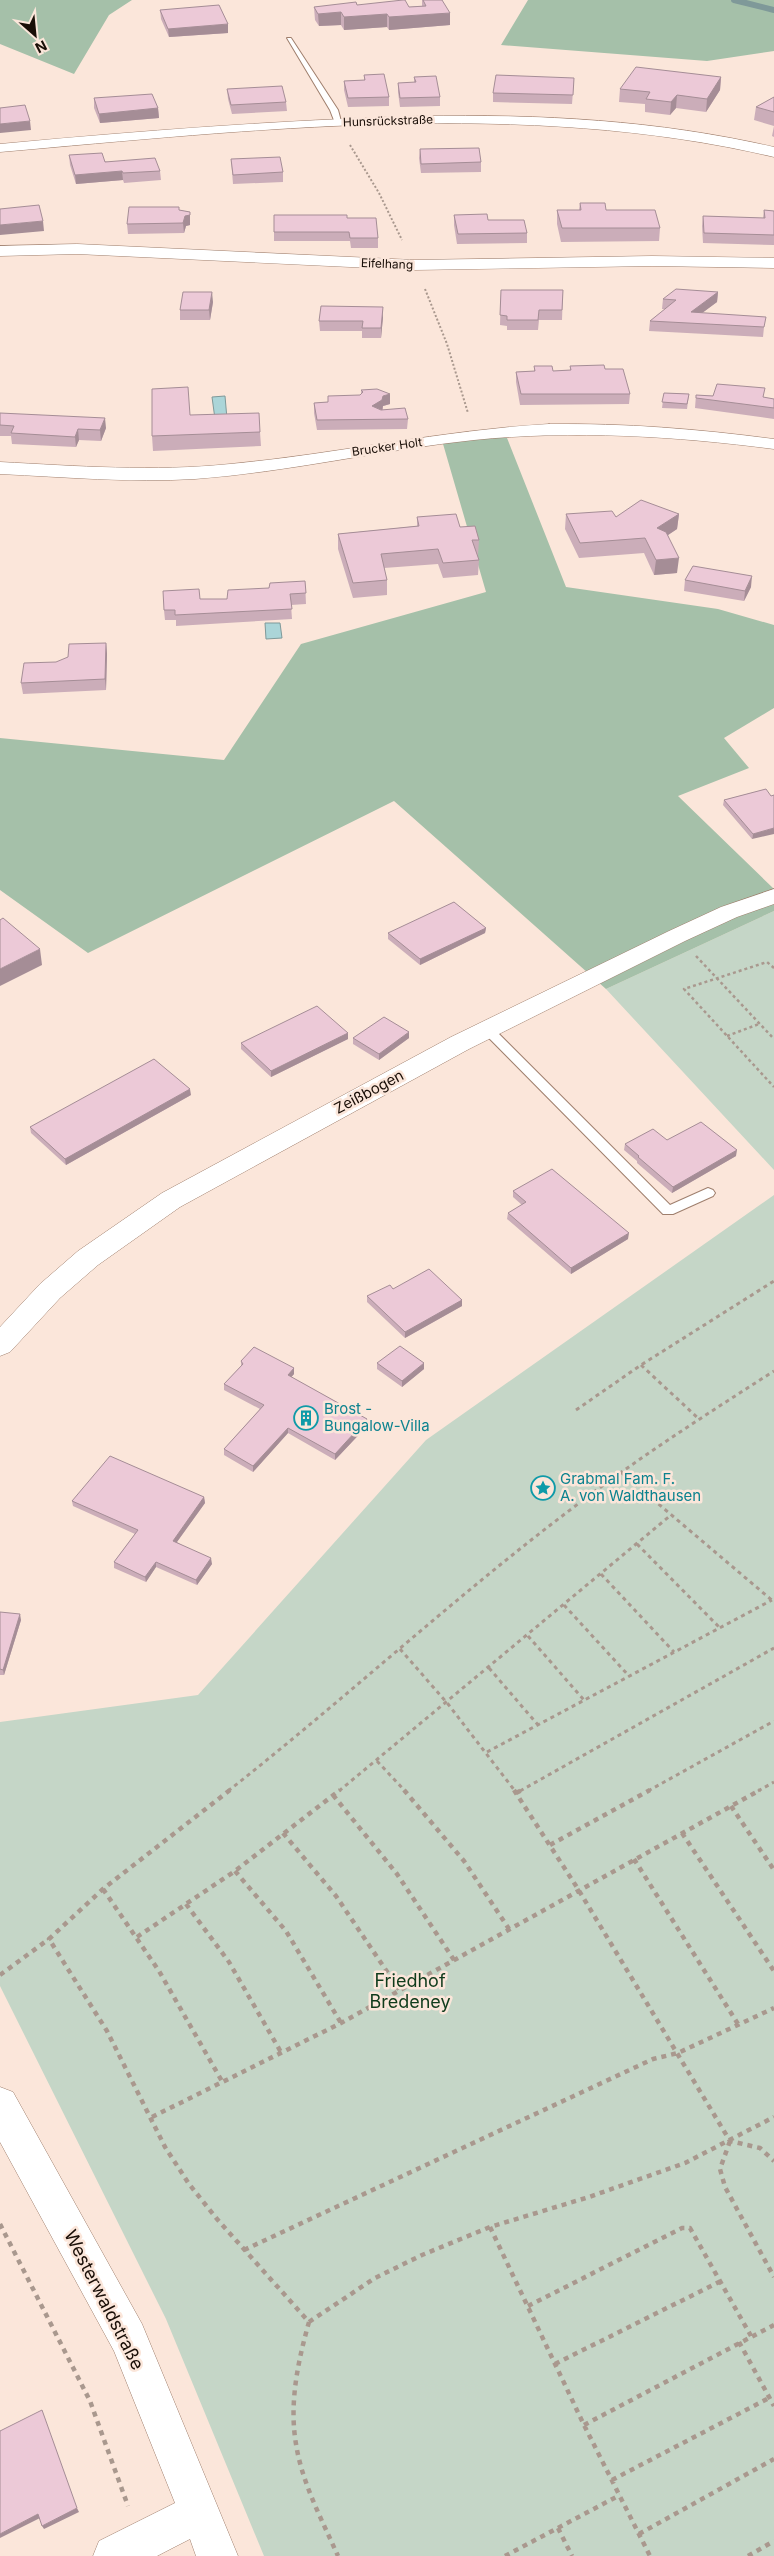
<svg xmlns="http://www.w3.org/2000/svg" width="774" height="2556" font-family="Inter,sans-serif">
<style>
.green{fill:#c5d6c7}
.forest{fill:#a5c0a9}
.water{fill:#abd5d8;stroke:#7f9999}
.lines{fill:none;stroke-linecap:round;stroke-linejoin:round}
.stream{stroke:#7f9999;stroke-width:6}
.service-casing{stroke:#9f7f6d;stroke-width:2}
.minor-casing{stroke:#9f7f6d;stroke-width:1}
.path-far3{stroke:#a9988e;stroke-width:2;stroke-dasharray:2 2;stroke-linecap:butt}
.path-far2{stroke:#a9988e;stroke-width:2.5;stroke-dasharray:3 3;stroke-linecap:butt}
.path-far1{stroke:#a9988e;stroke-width:3;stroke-dasharray:4 4;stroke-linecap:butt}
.path{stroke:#a9988e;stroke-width:4.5;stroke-dasharray:5 5;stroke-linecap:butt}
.service{fill:#fff;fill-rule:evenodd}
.minor{fill:#fff;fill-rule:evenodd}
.wall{fill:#cbadb9}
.shaded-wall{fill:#a58d96}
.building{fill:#ecc9d7;stroke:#a58d96}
.labels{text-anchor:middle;stroke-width:5;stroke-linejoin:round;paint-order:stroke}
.far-street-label{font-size:12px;fill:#190e07;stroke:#fbe6da}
.street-label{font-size:15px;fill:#190e07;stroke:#fbe6da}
.culture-label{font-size:15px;fill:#0d838f;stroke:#fbe6da;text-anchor:start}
.near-park-label{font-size:18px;fill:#0f3b1b;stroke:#fbe6da}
.near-street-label{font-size:18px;fill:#190e07;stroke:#fbe6da}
</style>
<rect width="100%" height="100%" fill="#fbe6da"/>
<path class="green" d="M774 911V1170L606 989Z
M774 1195V2556H264L166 2319 0 1986V1722L198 1695 426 1440Z"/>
<path class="forest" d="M0 0H132L109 15 74 74 0 44Z
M528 0H774V51L707 61 501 45Z
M475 435 507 438 566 587 718 609 774 625V708L724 738 749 768 678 796 774 889V911L606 989 394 801 88 953 0 890V738L224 760 301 644 486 592 441 437Z"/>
<path class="water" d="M225 396 227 419H215L212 397Z
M265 623H280L282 638 266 639Z"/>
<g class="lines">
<path class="stream" d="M734 0 774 10"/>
<g class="service-casing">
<path id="service" d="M287 38H291L338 110 342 125 335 123 330 110Z
M488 1026 492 1027 670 1205 708 1188 713 1190 715 1193 713 1196 673 1214H663L484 1033 482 1030 484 1027Z"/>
</g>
<g class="minor-casing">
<path id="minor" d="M421 116C541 114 657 120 774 147V157C524 98 253 130 0 152V144C140 131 280 120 421 116Z
M77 244 414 260 652 256 774 258V268L652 266 414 270 77 254 0 256V246Z
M549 424C625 423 699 429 774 439V449C674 436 574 430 474 440 381 450 289 472 195 479 130 483 65 477 0 474V462C77 466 154 472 230 464 337 454 442 430 549 424Z
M774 889V904L737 917 685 941 469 1049 180 1207 98 1265 60 1298 10 1352 0 1356V1327L40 1284 78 1251 162 1193 451 1037 669 931 721 907Z
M0 2087 13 2092 142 2324 238 2556H196L190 2539 157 2556H93L99 2541 175 2503 114 2351 0 2142Z"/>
</g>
<path class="path-far3" d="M350 145 379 193 402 240
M425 289 447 344 468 413"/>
<path class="path-far2" d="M696 956 774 1039
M774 968 767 962 684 989 774 1087
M727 1036 759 1024"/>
<path class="path-far1" d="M641 1365 699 1419
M576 1410 641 1365 774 1281
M622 1473 774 1602
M637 1544 720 1628
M601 1574 674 1652
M564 1605 629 1676
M528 1636 584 1700
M400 1649 448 1704 515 1791
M489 1668 538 1725
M487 1752 772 1600
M377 1761 405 1791
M228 1791C349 1696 462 1590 586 1498 646 1453 710 1412 774 1371
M339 1791 671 1515
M520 1791 774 1648
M648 1791 774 1721
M758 1791 774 1782"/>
<path class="path" d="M230 1790 103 1889 49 1939 107 2031 165 2147 189 2184 217 2219 309 2322C298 2361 289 2403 296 2444 302 2483 322 2520 338 2556
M404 1790 464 1861 509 1929
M514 1790 578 1889 730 2141 760 2148 774 2161
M516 1793 522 1790
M333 1795 397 1874 454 1960
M731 1806 774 1870
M283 1833 336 1896 400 1991
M682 1833 774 1971
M550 1845 650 1790
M634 1859 738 2024
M235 1871 286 1931 341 2023
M103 1889 159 1971 223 2083
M186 1904 229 1962 282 2054
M137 1937 235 1871 340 1790
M0 1975 49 1939
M152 2117 341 2023 760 1790
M730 2141 720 2169 725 2187 774 2277
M0 2224 90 2401 128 2506
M490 2227 584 2425 650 2556
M244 2250 653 2059 678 2053 774 2008
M528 2306 682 2228H690L751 2336
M309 2322 375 2278 422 2255 490 2227 589 2197 685 2163 774 2117
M739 2342 774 2406
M555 2364 721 2281
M584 2425 774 2325
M612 2480 769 2398
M558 2528 572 2556
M639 2534 774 2459
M505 2556 620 2495
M748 2556 774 2541"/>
<use href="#service" class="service"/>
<use href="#minor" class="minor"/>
</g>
<path class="wall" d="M422 0H442L450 25 389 30 387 27 344 30 341 25 319 26 315 20 314 7 357 5 409 7 422 6Z
M160 10 228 33 169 37 161 19Z
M364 75 389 97V106L348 107 344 90V81L364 80Z
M414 77 440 97V106L400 107 398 92V83H414Z
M721 77 720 90 706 112 676 108 670 115 645 112V104L619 102 620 89Z
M574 78 572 104 493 102V93Z
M227 89 286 102 287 111 232 114 228 99Z
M774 97V137L772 136 774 126 754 120 756 107Z
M94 98 158 108 159 118 100 123 94 108Z
M420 149 481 162V172L421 173 419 158Z
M69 155 160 171 161 180 124 183 123 180 76 184 70 165Z
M231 159 283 172V182L233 184Z
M580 203 606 210 660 228 659 241 561 242 557 224V210H579Z
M179 210 190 212V225L186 226 184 233 128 234 127 224Z
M764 210 774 211V245L703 243 702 226 703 216 763 218Z
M454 215 488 220 527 233V243L457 244 454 225Z
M347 218 378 238V248H351L350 241H274V232Z
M501 290H563L562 320H539L538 330H507V326L500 325Z
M718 292 717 302 702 313 764 327 763 337 649 331 650 321 665 309H662L663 299Z
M213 302 210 320H180V310Z
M383 317 381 338H362V331H320L319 321Z
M534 366 553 371 570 370V366L605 369 630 394 629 404 520 405 516 382V372L534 371Z
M361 390 390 404 383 406V410L408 419 407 429 317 430 314 413V403L328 402 360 395 361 394Z
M664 393 689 394 687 409 662 408Z
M696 395 774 399V419L695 408Z
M0 413 106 428 101 441 79 440 76 447 12 444 11 436H0Z
M190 415 260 432 261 446 153 451 152 436Z
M566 514 616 517 679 514 677 529 668 535 677 573 654 575 644 553 579 558 565 529Z
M417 517 460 527 479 540 478 555H477L479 560 478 575 443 578 438 564 384 568 387 580V595L353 598 338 549V534L417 526Z
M685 580 751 587 744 601 684 591Z
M305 581 306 604 291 605 292 619 176 626V620H165L164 610 200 599H227L269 588Z
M106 643 107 654 106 690 23 694 21 683Z
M766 789 752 839 723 805 724 800Z
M486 928 485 933 420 965 388 939V933Z
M348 1033V1039L271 1077 241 1049V1043Z
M353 1038H409L379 1060 353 1044Z
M191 1095 66 1165 31 1133 30 1127Z
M667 1140 736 1156 672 1193 637 1163V1161L624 1150 625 1144Z
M513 1191 628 1239 571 1274 507 1219 508 1213 522 1205 513 1197Z
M393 1289 462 1300V1306L405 1338 367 1302V1296Z
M241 1361 294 1368V1374L291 1377 367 1419 368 1425 335 1460 288 1433 253 1472 224 1455V1449L260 1409 224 1390V1384L241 1366Z
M377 1363 424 1369 402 1387 377 1369Z
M204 1497 205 1503 177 1542 212 1564 197 1585 156 1567 146 1582 114 1568V1562L135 1534 73 1506 72 1501Z
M0 1612 21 1620 4 1675H0Z"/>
<path class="shaded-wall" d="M341 12V25L319 26 318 14Z
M450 13V25L389 30V17Z
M387 14V27L344 30V17Z
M228 24V33L169 37 168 29Z
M721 77 720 90 706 112 707 99Z
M677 95 676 108 670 115 671 102Z
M158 108 159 118 100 123 99 114Z
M30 121 31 130 0 133V124Z
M122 171 123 180 76 184 75 175Z
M190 212V225L186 226 184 233 183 223 185 216Z
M43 221 44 231 0 235V225Z
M212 292 213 302 210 320 209 310Z
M718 292 717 302 690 322 691 312Z
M383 307V317L381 338V328Z
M390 394V404L383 406 382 410 372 406 383 396Z
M105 418 106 428 101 441 100 430Z
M78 429 79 440 76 447 75 437Z
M679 514 677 529 656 543 657 528Z
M679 558 677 573 654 575 656 560Z
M752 576 751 587 744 601 745 591Z
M106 643 107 654 106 690 105 679Z
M774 828V834L752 839 753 834Z
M486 928 485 933 420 965V959Z
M40 949 42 965 0 986V969Z
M409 1032V1038L379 1060V1054Z
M348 1033V1039L271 1077V1071Z
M190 1089 191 1095 66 1165 65 1159Z
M737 1150 736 1156 672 1193 673 1187Z
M629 1233 628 1239 571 1274V1268Z
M462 1300V1306L405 1338V1332Z
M424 1363V1369L402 1387V1381Z
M294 1368V1374L288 1381V1375Z
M367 1419 368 1425 335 1460V1454Z
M288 1428V1433L253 1472V1466Z
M204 1497 205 1503 174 1546 173 1541Z
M211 1558 212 1564 197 1585 196 1580Z
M156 1562V1567L146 1582 145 1577Z
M20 1614 21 1620 4 1675 3 1670Z
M77 2508 79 2512 44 2529 42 2526Z
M38 2514 40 2518 0 2538V2534Z"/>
<path class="building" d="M403 0H405L409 7 426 6 423 0H442L450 13 389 17 387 14 344 17 341 12 318 14 314 7 356 2 357 5Z
M219 5 228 24 168 29 160 10Z
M636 67 721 77 707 99 677 95 671 102 646 99 650 92 620 89Z
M384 74 389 97 348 98 344 81 365 80 364 75Z
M496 75 574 78 573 95 493 93Z
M436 76 440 97 400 98 398 83 416 82 414 77Z
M282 86 286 102 231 105 227 89Z
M152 94 158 108 99 114 94 98Z
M774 97V112L756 107Z
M25 105 30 121 0 124V108Z
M479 148 481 162 421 164 420 149Z
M102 153 105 162 155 158 160 171 123 173 122 171 75 175 69 155Z
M280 157 283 172 233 175 231 159Z
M580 203H605L606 210H655L660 228H562L557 210H581Z
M39 205 43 221 0 225V209Z
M129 207H179V210L190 212V215L185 216 183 223 127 224Z
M764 210 774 211V235L704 233 703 216 765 218Z
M487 214 488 220H524L527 233 458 234 454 215Z
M274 215H347V218H376L378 238H350L349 232H274Z
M676 289 718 292 691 312 766 317 764 327 650 321 676 300 663 299Z
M501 290H563L562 310H539L538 320H507V316L500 315Z
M183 292H212L209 310H180Z
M321 306 383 307 381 328H362L363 321H319Z
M604 365 605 369H623L630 394H521L516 372 535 371 534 366H552L553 371 571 370 570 366Z
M717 384 765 388 763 397 774 399V408L696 398V395L713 396Z
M188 387 190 415 259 413 260 432 152 436V389Z
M377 389 390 394 383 396 382 400 372 406 381 410 405 408 408 419 317 420 314 403 328 402V396L360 395 363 392 361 390Z
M664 393 689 394 687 404 662 402Z
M0 413 105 418 100 430 78 429 75 437 11 433 14 426 0 425Z
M641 500 679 514 657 528 666 532 679 558 656 560 645 538 580 543 566 514 612 511 616 517Z
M456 514 460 527 475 526 479 540H472L479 560 443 563 438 549 381 554 387 580 353 583 338 534 419 526 417 517Z
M693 566 752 576 745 591 685 580Z
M305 581 306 593 290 594 292 609 175 615V610H164L163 591 199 589 200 599H227L228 590 269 588 270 583Z
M106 643 105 679 21 683 24 663 56 662 68 657 69 644Z
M766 789 771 796 774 795V828L753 834 724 800Z
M454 902 486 928 420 959 388 933Z
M3 918 40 949 0 969V920Z
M317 1006 348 1033 271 1071 241 1043Z
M384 1017 409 1032 379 1054 353 1038Z
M154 1059 190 1089 65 1159 30 1127Z
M701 1122 737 1150 673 1187 638 1157 639 1156 625 1144 653 1129 667 1140Z
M552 1169 629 1233 571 1268 508 1213 526 1202 513 1191Z
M429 1269 462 1300 405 1332 367 1296 390 1285 393 1289Z
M400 1346 424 1363 402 1381 377 1363Z
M254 1347 294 1368 288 1375 367 1419 335 1454 288 1428 253 1466 224 1449 264 1405 224 1384 243 1364 241 1361Z
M110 1456 204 1497 173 1541 211 1558 196 1580 156 1562 145 1577 114 1562 138 1530 72 1501Z
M0 1612 20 1614 3 1670 0 1669Z
M42 2410 77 2508 42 2526 38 2514 0 2534V2431Z"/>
<defs>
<g id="building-ring" transform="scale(1.25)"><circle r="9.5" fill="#fbe6da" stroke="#0f9aa8" stroke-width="1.5"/><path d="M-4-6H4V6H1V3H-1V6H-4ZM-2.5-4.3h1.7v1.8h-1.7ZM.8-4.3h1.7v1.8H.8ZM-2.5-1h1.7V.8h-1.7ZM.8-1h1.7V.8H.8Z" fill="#0f9aa8"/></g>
<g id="sight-ring" transform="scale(1.25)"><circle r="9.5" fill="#fbe6da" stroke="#0f9aa8" stroke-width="1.5"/><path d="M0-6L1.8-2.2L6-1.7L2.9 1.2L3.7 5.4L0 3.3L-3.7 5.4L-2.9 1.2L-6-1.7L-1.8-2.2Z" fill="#0f9aa8"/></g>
</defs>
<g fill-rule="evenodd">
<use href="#building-ring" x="306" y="1418"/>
<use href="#sight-ring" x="543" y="1488"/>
</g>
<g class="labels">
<g class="far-street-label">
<text transform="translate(388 121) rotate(-2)" y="4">Hunsrückstraße</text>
<text transform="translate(387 264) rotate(2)" y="4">Eifelhang</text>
<text transform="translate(387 447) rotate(-8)" y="4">Brucker Holt</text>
</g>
<g class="street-label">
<text transform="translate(369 1092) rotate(-28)" y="5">Zeißbogen</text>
</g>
<g class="culture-label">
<text x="324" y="1414">Brost -<tspan x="324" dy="17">Bungalow-Villa</tspan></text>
<text x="560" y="1484">Grabmal Fam. F.<tspan x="560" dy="17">A. von Waldthausen</tspan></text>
</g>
<g class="near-park-label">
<text x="410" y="1987">Friedhof<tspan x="410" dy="21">Bredeney</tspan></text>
</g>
<g class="near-street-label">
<text transform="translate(104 2300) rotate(63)" y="6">Westerwaldstraße</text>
</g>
</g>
<g transform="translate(35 35) rotate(153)" stroke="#fbe6da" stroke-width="4" paint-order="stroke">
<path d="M0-4L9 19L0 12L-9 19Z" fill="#190e07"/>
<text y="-8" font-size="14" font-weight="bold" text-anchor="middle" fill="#190e07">N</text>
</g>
</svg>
